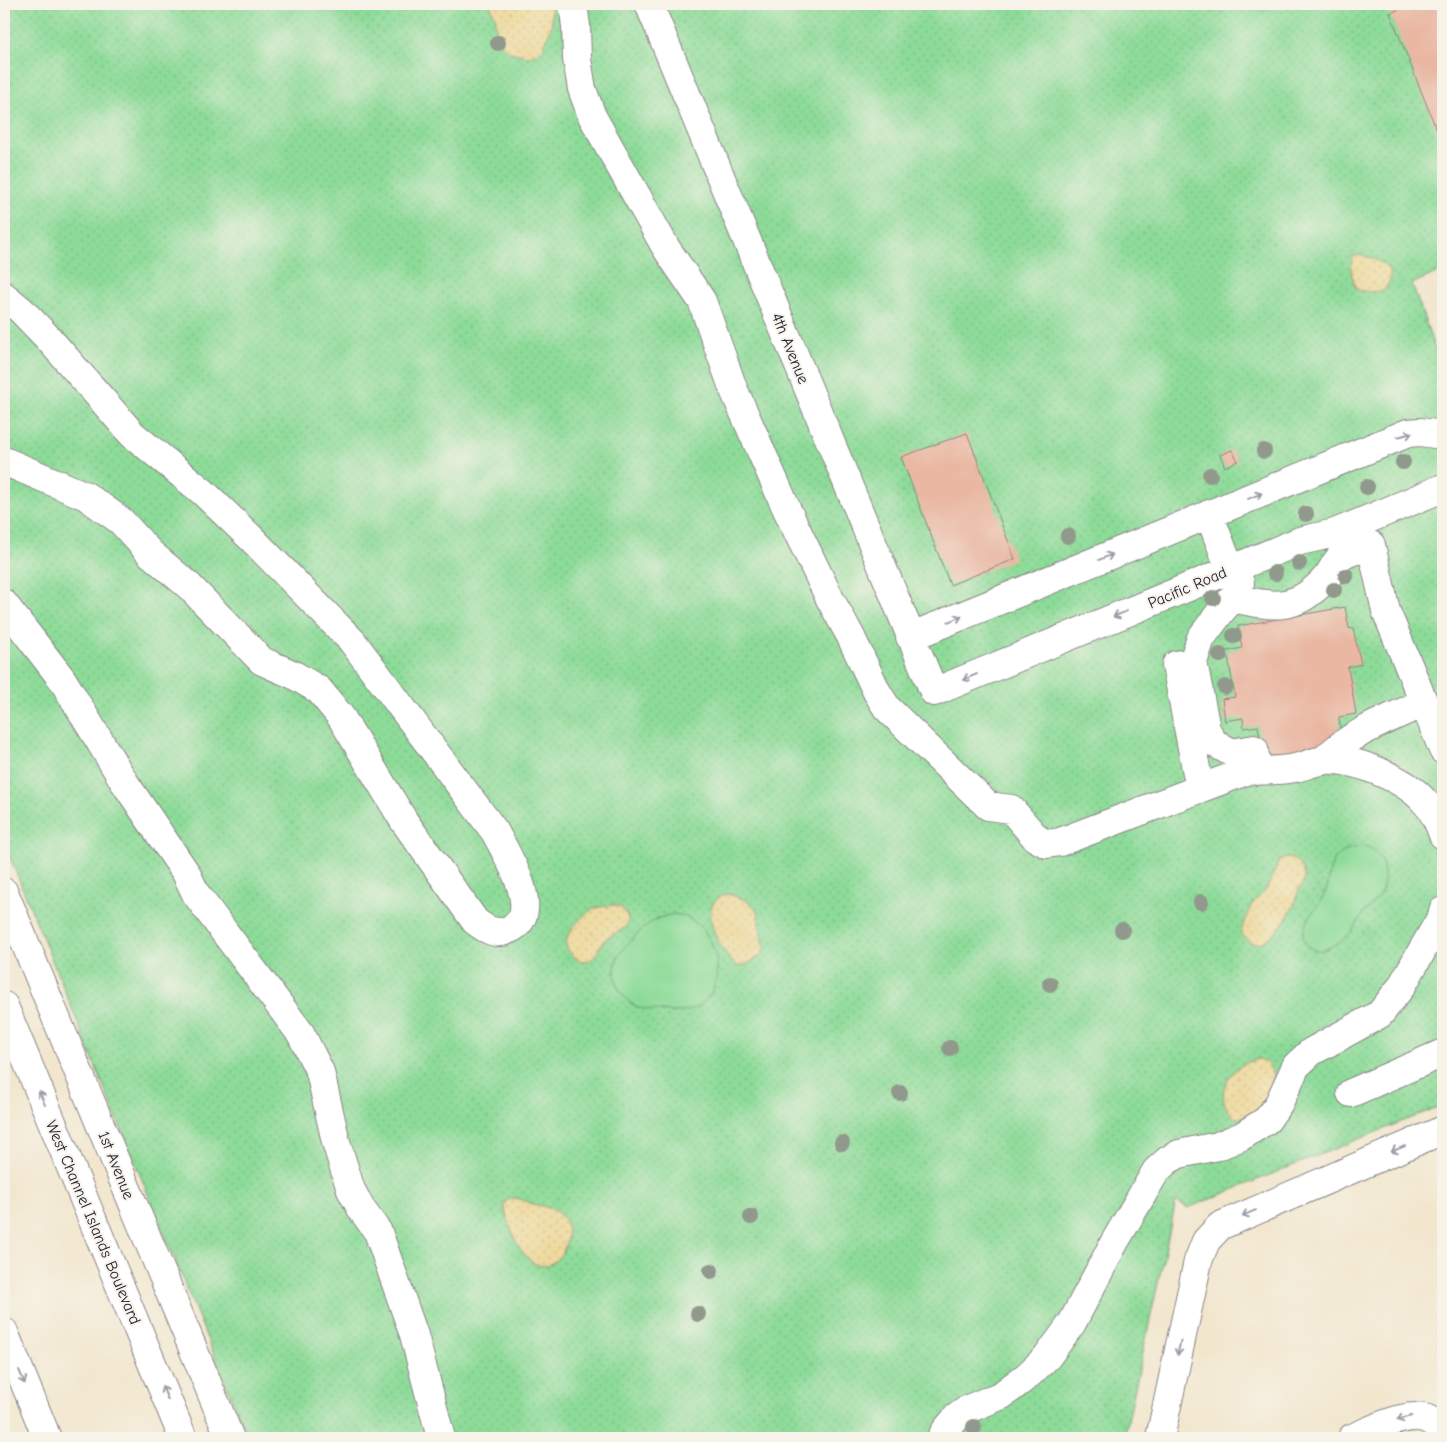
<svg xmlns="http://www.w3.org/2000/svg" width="1447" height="1442" font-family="'Comic Neue',sans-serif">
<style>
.grass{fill:url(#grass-dots);stroke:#587e6a}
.sand{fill:url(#sand-dots);stroke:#887e6c}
.garden{fill:#8ddb99;stroke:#587e6a}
.building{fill:#e9b7a2}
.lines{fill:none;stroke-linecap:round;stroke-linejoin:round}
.minor-casing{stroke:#8a8484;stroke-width:30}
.major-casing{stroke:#8a8484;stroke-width:30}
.minor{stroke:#fff;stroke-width:28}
.major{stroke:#fff;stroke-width:28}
.tree{fill:#91998c}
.oneway{stroke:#9c9ca7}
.labels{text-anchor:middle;stroke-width:4;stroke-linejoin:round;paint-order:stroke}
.street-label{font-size:16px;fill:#22223b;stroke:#f7f3e8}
</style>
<defs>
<pattern id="grass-dots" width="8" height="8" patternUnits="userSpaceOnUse" patternTransform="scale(1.25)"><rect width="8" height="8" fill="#8ddb99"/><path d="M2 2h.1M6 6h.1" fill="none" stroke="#79bc85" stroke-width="1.8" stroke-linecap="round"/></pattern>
<pattern id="sand-dots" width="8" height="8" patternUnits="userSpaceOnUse" patternTransform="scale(1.25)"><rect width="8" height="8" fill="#eeda9e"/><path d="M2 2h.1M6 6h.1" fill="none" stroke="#ccbb89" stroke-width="1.8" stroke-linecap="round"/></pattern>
</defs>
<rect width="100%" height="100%" fill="#f7f3e8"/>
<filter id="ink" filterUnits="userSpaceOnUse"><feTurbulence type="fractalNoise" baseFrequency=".02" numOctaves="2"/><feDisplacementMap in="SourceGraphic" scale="10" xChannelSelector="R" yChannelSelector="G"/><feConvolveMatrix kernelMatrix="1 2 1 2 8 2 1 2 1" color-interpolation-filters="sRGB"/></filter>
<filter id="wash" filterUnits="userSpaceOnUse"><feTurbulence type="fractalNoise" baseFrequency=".0096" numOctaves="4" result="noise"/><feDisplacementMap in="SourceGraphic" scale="20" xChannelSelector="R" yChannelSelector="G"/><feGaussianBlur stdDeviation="1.12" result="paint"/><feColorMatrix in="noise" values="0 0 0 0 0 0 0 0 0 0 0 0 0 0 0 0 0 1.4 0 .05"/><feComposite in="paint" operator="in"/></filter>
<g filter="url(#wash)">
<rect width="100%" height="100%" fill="#f2e6cd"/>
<path class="grass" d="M4 4H1443V270L1412 284 1443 372V1105L1188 1208 1176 1201 1124 1438H248L4 843Z"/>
<path class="sand" d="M490 4H551L552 25 543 48 537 54 528 56 509 52 501 44 496 35V20Z
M1360 255C1378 259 1402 269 1384 290L1372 292 1357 290C1351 279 1350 269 1353 256Z
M1286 858 1293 859C1300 864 1305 870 1304 879 1304 883 1302 885 1299 889 1297 893 1297 897 1296 901 1290 914 1270 947 1253 943 1248 942 1245 937 1241 933L1244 922 1252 904 1266 890 1279 861Z
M727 894C739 896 756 903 759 916 760 921 759 927 761 932 763 941 766 946 762 955L745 965 737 966C720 951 693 903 727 894Z
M616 905C621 907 624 910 627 915 634 931 609 932 602 943 597 950 597 961 585 961 580 961 575 958 572 955 568 951 565 947 566 941 569 930 583 914 593 909 600 906 608 906 616 905Z
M1259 1059C1282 1066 1270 1092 1265 1108L1237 1119C1208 1099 1230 1063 1259 1059Z
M511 1198C520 1198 525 1201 533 1204 542 1206 551 1207 558 1213 582 1231 556 1281 531 1261 515 1248 510 1226 504 1207L506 1201Z"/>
<path class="garden" d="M1364 846C1382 849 1388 874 1382 890 1378 899 1370 906 1363 914 1359 920 1355 927 1350 933 1343 941 1321 956 1310 948 1307 946 1305 942 1303 939 1302 921 1319 907 1326 891 1330 882 1328 870 1334 861 1340 851 1353 847 1364 846Z
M674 914C727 919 740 1024 661 1011 652 1010 640 1010 632 1004 617 994 611 974 618 957 622 948 641 930 649 924 656 918 665 916 674 914Z"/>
<g id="blocks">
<path class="building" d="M1412 4H1443V146L1390 13Z
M967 433 1015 559 950 585 901 457Z
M1232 450 1238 461 1225 467 1220 455Z
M1345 607 1349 628 1353 629 1361 664 1348 667 1356 714 1339 717 1341 741 1325 751 1265 765 1258 726 1244 728 1243 718 1225 721 1222 699 1235 697 1227 651 1242 648 1238 626Z"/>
</g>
</g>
<g filter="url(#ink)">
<use href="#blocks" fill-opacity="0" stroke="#8a8484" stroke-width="1"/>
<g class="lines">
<g class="minor-casing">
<path id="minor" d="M573 4 576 26 577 59 582 89 592 116 666 248 702 301 733 388 788 512 830 599 850 635 877 692 887 708 988 806 1011 809 1036 838 1047 844 1060 842 1249 770C1265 771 1279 771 1295 768 1305 766 1315 761 1325 760 1354 758 1406 779 1425 802 1433 810 1440 825 1443 835
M649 4 934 692 1300 541 1335 533 1443 488
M4 296 21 310 48 338 132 434 203 492 253 540 352 641 495 832C506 854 545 913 510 929 497 936 486 930 475 921L404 821 341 717 319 690 294 675 262 661 189 586 150 553 121 521 86 496 4 461
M1209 514 1230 569 1240 583
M4 604 62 679 125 783 186 873 196 894 301 1034 320 1072 336 1142 351 1190 362 1210 378 1232 414 1335 441 1438
M910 637 1408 433 1420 432 1443 435
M1193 662 1201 638 1222 610 1233 598C1273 607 1296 612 1326 578 1332 572 1335 561 1342 556 1351 551 1362 548 1371 545L1386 611 1424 703C1390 718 1348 734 1323 761
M1424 703 1443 750
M1200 789 1176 665 1193 662 1206 729 1213 742 1232 753 1254 749 1257 771
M4 892 230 1438
M1351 1093 1443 1053
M941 1438 946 1430 957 1417 968 1409 1002 1395 1027 1376 1048 1356 1072 1323 1114 1243 1156 1171 1168 1160 1179 1154 1218 1146 1242 1136 1267 1120 1279 1103 1296 1066 1311 1052 1380 1014 1401 987 1442 916 1443 911
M1160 1438 1198 1261 1206 1241 1220 1226 1443 1130
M1352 1438C1372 1430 1416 1405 1435 1424 1438 1427 1441 1433 1443 1438"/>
</g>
<g class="major-casing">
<path id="major" d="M4 1006 183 1438
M4 1332 47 1438"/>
</g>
<use href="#minor" class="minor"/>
<use href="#major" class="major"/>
</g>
<g class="tree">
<circle cx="498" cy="43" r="8"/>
<circle cx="1264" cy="451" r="8"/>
<circle cx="1403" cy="462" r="8"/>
<circle cx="1210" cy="475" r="8"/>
<circle cx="1367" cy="487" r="8"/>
<circle cx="1306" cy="514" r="8"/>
<circle cx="1068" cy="536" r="8"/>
<circle cx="1299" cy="563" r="8"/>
<circle cx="1275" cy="573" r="8"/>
<circle cx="1346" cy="576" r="8"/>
<circle cx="1334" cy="590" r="8"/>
<circle cx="1213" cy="598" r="8"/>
<circle cx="1234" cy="636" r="8"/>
<circle cx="1220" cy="655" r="8"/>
<circle cx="1225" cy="687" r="8"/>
<circle cx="1201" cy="902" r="8"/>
<circle cx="1122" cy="930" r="8"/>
<circle cx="1050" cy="984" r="8"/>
<circle cx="950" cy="1048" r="8"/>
<circle cx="900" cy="1093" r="8"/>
<circle cx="842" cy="1143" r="8"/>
<circle cx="751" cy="1217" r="8"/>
<circle cx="711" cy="1271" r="8"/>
<circle cx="698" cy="1314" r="8"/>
<circle cx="974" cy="1427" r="8"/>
</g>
<defs><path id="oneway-shaft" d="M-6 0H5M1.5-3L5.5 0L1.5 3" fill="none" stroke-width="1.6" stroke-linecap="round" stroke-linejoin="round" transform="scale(1.25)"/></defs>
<g class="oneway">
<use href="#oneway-shaft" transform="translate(1405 435) rotate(-16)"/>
<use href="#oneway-shaft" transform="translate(1255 496) rotate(-22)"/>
<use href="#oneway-shaft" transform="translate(1106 557) rotate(-22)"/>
<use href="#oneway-shaft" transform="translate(1120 614) rotate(157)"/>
<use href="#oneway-shaft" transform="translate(955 619) rotate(-22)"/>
<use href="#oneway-shaft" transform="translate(970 677) rotate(157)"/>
<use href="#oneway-shaft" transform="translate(42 1098) rotate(-113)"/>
<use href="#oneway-shaft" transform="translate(1398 1149) rotate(157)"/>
<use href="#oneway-shaft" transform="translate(1249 1213) rotate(157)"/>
<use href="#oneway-shaft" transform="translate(1179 1348) rotate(102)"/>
<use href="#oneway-shaft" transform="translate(22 1377) rotate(68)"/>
<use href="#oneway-shaft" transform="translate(165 1393) rotate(-113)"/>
<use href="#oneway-shaft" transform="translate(1404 1418) rotate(165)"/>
</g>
</g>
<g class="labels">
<g class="street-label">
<text transform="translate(791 348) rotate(68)" y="6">4th Avenue</text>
<text transform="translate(1187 587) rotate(-23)" y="6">Pacific Road</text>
<text transform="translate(117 1165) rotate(68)" y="6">1st Avenue</text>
<text transform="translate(94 1222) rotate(67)" y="6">West Channel Islands Boulevard</text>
</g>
</g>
<rect width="1447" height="1442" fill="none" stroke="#f7f3e8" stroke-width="20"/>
</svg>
